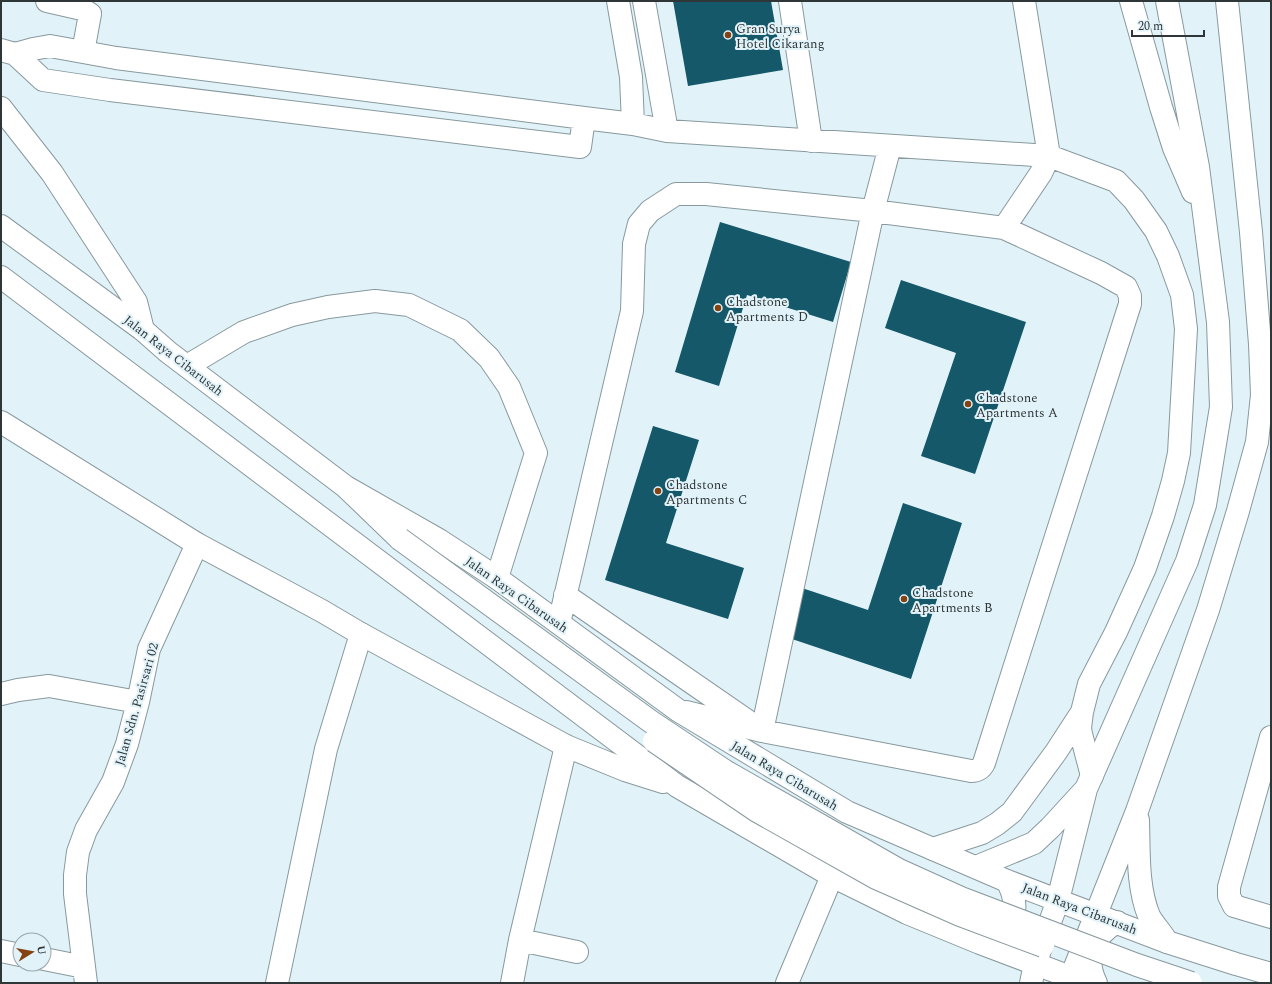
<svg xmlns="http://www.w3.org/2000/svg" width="1272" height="984" font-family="Spectral,serif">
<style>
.building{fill:#14586a}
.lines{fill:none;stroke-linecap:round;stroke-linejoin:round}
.minor-casing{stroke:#88999e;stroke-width:24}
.major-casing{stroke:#88999e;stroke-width:24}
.highway-casing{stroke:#88999e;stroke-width:24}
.minor{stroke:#fff;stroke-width:22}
.major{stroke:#fff;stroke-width:22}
.highway{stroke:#fff;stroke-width:22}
.major-bridge-casing{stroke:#88999e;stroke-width:24;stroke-linecap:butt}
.major-bridge{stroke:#fff;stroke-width:22}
.poi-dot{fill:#844112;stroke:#e1f3f9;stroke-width:1.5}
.labels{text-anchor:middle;stroke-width:4;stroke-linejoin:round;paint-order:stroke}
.poi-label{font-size:13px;fill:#2f3638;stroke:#e1f3f9;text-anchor:start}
.street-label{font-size:13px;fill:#2f3638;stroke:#e1f3f9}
</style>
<rect width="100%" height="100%" fill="#e1f3f9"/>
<path class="building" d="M673 1H771L783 70 688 86Z
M720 222 851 262 833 322 747 295 719 386 675 372Z
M901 280 1026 322 975 474 921 456 956 353 885 328Z
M653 426 699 440 666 543 744 568 728 619 605 580Z
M903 503 962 523 911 679 786 637 802 588 868 610Z"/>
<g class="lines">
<g class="minor-casing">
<path id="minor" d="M47 1 82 9 90 14 83 52
M618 1 631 77 633 124
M644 1 667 131
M790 1 811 141
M1 50 15 54 33 49 50 46 116 58 584 118 633 124 667 131 1049 156 1116 181 1134 200 1156 231 1168 256 1182 295 1186 329 1179 453 1173 481 1163 516 1145 568 1116 632 1089 684 1082 712 1080 728 1081 734 1092 776
M15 54 43 80 110 90 580 147 584 118
M1004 228 1041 173 1049 156 1024 1
M187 366 244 332 292 315 328 307 375 301 409 305 460 330 489 358 509 387 536 453 497 578
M565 595 762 731 873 211 890 146
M559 623 632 311 634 244 639 224 650 211 676 194H706L873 211 1004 228 1101 273 1126 287 1130 296V304L984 763C981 769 978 771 971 771L762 731 686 712
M1 694 18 690 49 686 138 702
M1271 737 1229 887V896L1234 906 1271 917
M933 849 982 833 997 824 1012 812 1056 752 1082 712
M520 940 577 952
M1 951 20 955
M44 959 84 967
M86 983 75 894V875L78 852 86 830 113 782 127 744 138 702 149 649 197 544
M277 983 326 749 361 634
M512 983 520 940 566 746
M787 983 832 876
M1031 983 1035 964"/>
</g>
<g class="major-casing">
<path id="major" d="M1 108 52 173 136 302 143 330
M1 226 143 330 168 352 346 487 400 539
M1 277 677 786 832 876 907 913 980 943 1086 983
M1 422 197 544 322 611 361 634 566 746 625 770 663 782
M346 487 439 540 497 578 679 711 847 812 1007 881 1167 942 1236 964 1271 974
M1003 932C1018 918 1017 898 1007 881
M1096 983C1083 958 1094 935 1117 922"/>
</g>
<g class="highway-casing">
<path id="highway" d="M1131 1 1161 107 1174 148 1193 192
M1138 820C1139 851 1137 887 1149 916 1154 925 1162 933 1167 942
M976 867 1034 843 1050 828 1084 791
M1035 964 1058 900 1086 789 1187 561 1205 505 1221 407 1218 322 1198 167 1167 1
M1071 977 1137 811 1208 610 1238 511 1257 442 1262 395 1260 344 1251 232 1227 1"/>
</g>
<use href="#minor" class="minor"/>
<use href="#major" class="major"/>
<use href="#highway" class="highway"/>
<g class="major-bridge-casing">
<path id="major-bridge" d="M400 539 650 721 725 771 899 870 961 898 1137 965 1191 983
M654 741 757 811 876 878 960 915 1043 946"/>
</g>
<use href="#major-bridge" class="major-bridge"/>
</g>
<g class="poi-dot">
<circle cx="728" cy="35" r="4"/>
<circle cx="718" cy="308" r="4"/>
<circle cx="968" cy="404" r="4"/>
<circle cx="658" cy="491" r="4"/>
<circle cx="904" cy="599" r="4"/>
</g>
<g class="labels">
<g class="poi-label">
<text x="736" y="33">Gran Surya<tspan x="736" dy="15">Hotel Cikarang</tspan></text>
<text x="726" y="306">Chadstone<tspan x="726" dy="15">Apartments D</tspan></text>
<text x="976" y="402">Chadstone<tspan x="976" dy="15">Apartments A</tspan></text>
<text x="666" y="489">Chadstone<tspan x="666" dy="15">Apartments C</tspan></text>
<text x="912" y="597">Chadstone<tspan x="912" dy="15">Apartments B</tspan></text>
</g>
<g class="street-label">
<text transform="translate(174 355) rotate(38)" y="5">Jalan Raya Cibarusah</text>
<text transform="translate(517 594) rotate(35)" y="5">Jalan Raya Cibarusah</text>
<text transform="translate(136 704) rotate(-74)" y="5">Jalan Sdn. Pasirsari 02</text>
<text transform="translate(785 775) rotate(31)" y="5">Jalan Raya Cibarusah</text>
<text transform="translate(1080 908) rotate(21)" y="5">Jalan Raya Cibarusah</text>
</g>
</g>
<rect width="1272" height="984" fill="none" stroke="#2f3638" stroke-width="4"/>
<g transform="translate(32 952) rotate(79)"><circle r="19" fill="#e1f3f9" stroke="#9aa7ac"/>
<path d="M0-3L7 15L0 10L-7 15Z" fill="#844112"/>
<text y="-6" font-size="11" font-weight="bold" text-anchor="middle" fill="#2f3638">U</text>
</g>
<path d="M1132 30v6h72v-6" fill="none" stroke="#2f3638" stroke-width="2"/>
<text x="1138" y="30" font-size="12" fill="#2f3638" stroke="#e1f3f9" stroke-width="3" paint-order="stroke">20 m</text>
</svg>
